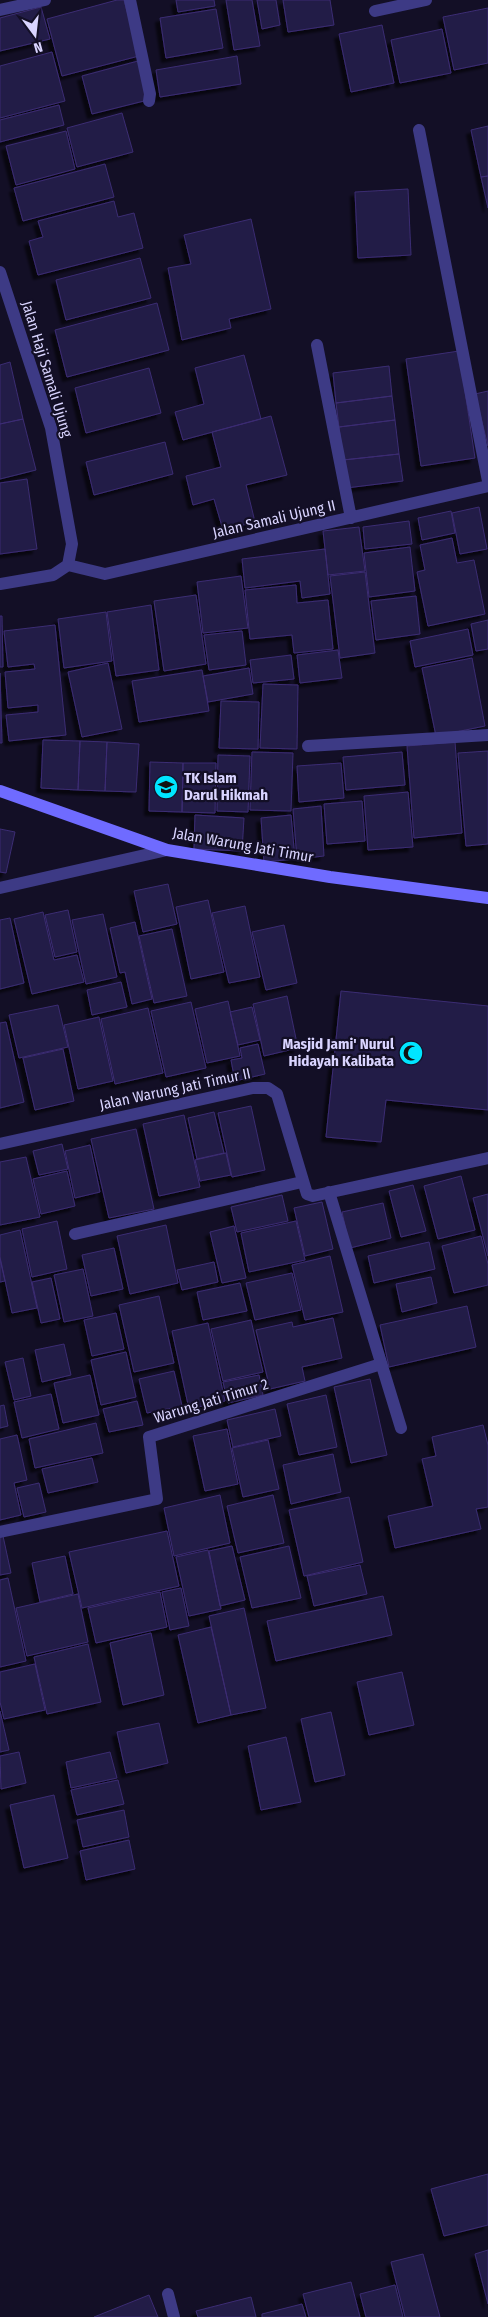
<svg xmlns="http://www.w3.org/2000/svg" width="488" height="2317" font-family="'Fira Sans Condensed',sans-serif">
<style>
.building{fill:#241b47;stroke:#3b2d73;filter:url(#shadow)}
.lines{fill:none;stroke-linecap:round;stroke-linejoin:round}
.street{stroke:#3d3a85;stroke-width:12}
.secondary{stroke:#6f6bff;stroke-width:12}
.labels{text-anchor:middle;stroke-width:4.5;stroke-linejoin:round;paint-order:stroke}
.street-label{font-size:15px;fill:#d9d4ff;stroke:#130f26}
.poi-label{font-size:15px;font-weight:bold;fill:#d9d4ff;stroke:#130f26;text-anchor:start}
</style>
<defs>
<filter id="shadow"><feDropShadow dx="-4.5" dy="4.5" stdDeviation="1" flood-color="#0009"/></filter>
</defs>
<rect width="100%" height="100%" fill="#130f26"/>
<path class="building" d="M117 0H124L139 56 62 76 47 19Z
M176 0H214L215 6 178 12Z
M226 0H252L260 46 234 50Z
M257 0H276L280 25 262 29Z
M283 0H330L334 25 288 32Z
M41 7 50 39 0 51V18Z
M488 8V63L454 70 443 17Z
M216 9 223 48 166 58 160 18Z
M382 25 394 83 351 92 339 34Z
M442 29 451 73 400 83 391 40Z
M52 52 65 101 0 118V66Z
M237 56 241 84 160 97 156 70Z
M138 61 148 100 92 114 82 76Z
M59 105 64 125 0 142V120Z
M122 113 133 152 77 167 67 128Z
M488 126V176L481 177 471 130Z
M66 131 75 169 16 185 6 146Z
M105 164 114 197 23 221 14 188Z
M488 176V208L481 177Z
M408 189 411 255 358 258 355 192Z
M114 201 118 217 134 213 143 248 38 275 29 241 43 237 38 221Z
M251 219 271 309 229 319 231 328 182 340 168 268 191 264 184 235Z
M140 258 151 298 66 320 56 280Z
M157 303 169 350 67 377 55 330Z
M459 351 475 458 421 466 406 359Z
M244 355 261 419 183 440 175 412 204 404 195 368Z
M10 362 23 419 0 424V365Z
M389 366 392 396 336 403 333 373Z
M149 368 161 413 86 433 75 388Z
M488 391V446L475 394Z
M392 396 395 420 339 427 336 403Z
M271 416 287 475 246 485 255 522 223 530 214 499 193 505 186 476 221 467 212 432Z
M23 419 36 470 0 479V424Z
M395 420 399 454 343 460 339 427Z
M165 442 173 474 94 495 86 462Z
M399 454 403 481 346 488 343 460Z
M27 479 37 549 0 554V483Z
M479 507 487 549 460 554 452 513Z
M451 511 455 533 422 540 418 518Z
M409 521 412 544 365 549 363 527Z
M359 527 365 571 328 575 323 531Z
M452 538 457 563 474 560 485 614 428 626 417 572 425 570 420 545Z
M410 547 415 591 369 597 364 553Z
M325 549 330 594 302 598 300 581 245 588 242 559Z
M365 572 375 653 340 658 330 576Z
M241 576 248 628 203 633 197 582Z
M296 585 297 603 328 600 333 649 294 653 292 635 250 639 245 590Z
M196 595 206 664 164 671 154 601Z
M416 596 420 634 376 640 371 601Z
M151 605 159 670 116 676 107 612Z
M106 612 112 661 64 668 58 619Z
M0 616H2L3 667H0Z
M488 620V649L476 651 471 624Z
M55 625 66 735 9 741 6 715 38 712V705L8 708 5 672 35 669 34 664 8 667 4 631Z
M468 629 473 655 415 667 410 641Z
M242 631 246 665 209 670 204 635Z
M338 650 342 678 300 683 297 655Z
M291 655 294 679 253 683 250 660Z
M472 658 485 726 436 736 422 668Z
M108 663 122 729 82 737 68 672Z
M249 668 253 694 208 702 203 676Z
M202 670 209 711 139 722 132 681Z
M0 673 2 743H0Z
M263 684 298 685 297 749 260 748Z
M221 701 259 702 258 749 219 748Z
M43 740 80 741 78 790 41 788Z
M80 741 107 742 105 791 78 790Z
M107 742 139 744 136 792 105 791Z
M455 742 462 833 414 838 407 746Z
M488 751V844L466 846 458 753Z
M252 752 293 753 291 811 250 810Z
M402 752 405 785 346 790 343 757Z
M218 755 250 756 248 812 217 811Z
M150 762 183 763 182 812 149 811Z
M183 763H216L215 813 182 812Z
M341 763 344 798 299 802 297 766Z
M408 792 413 847 368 850 364 796Z
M362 801 365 841 327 844 324 804Z
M321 806 324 856 297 859 293 809Z
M195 815 244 818 242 851 194 849Z
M291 815 295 859 264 862 261 818Z
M0 829 15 832 6 873 0 872Z
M168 884 177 924 143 932 134 891Z
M208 900 224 972 191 979 176 907Z
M245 906 260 977 229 983 212 913Z
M68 910 77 952 55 957 45 915Z
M43 912 54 960 77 955 84 982 32 994 14 919Z
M103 914 117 977 86 984 72 920Z
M10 918 24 983 0 989V920Z
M135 922 152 999 132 1004 125 972 120 973 110 928Z
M284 925 297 983 266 990 252 932Z
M172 929 187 996 154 1003 139 936Z
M121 982 127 1007 92 1015 87 990Z
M341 991 488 1006V1110L386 1100 381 1142 326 1137Z
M287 996 298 1048 264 1056 253 1004Z
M228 1001 240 1056 207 1063 195 1009Z
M191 1002 206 1068 166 1077 151 1011Z
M58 1005 68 1047 19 1058 9 1015Z
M252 1007 260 1040 238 1045 230 1012Z
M148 1008 163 1073 115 1084 101 1019Z
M99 1017 113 1081 78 1089 64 1025Z
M6 1022 24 1102 0 1108V1023Z
M258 1044 265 1074 235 1081 231 1060 242 1058 240 1048Z
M63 1049 74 1101 35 1110 23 1058Z
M251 1106 265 1170 232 1177 218 1113Z
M214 1112 224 1153 197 1159 188 1118Z
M184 1115 200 1187 159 1196 143 1124Z
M136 1129 154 1209 109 1218 91 1139Z
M62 1144 68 1169 39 1175 33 1151Z
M90 1145 100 1192 75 1198 65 1151Z
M226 1153 231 1175 200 1181 195 1160Z
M26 1157 40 1217 0 1225V1162Z
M67 1171 75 1206 41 1214 33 1179Z
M461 1176 475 1230 438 1239 424 1186Z
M413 1185 426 1231 401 1237 389 1191Z
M488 1194V1256L473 1198Z
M282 1195 288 1221 237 1232 231 1207Z
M322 1202 333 1249 305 1256 294 1208Z
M383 1203 391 1238 350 1248 342 1212Z
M57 1221 67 1269 32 1277 22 1229Z
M296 1221 305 1260 249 1272 241 1233Z
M166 1225 178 1283 130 1294 117 1236Z
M234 1226 246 1278 222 1283 210 1232Z
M20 1230 37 1308 12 1313 0 1257V1235Z
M481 1236 488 1264V1285L454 1293 442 1246Z
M429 1242 435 1269 374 1283 368 1256Z
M114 1248 123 1289 91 1296 82 1255Z
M330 1256 343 1312 305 1320 292 1265Z
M0 1259 5 1281 0 1282Z
M214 1262 218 1282 182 1290 177 1270Z
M83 1269 93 1316 64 1322 54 1275Z
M292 1273 301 1310 255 1320 246 1283Z
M431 1277 437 1303 402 1312 396 1284Z
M51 1278 60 1319 41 1323 32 1282Z
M240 1283 247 1311 203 1320 197 1292Z
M159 1296 174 1363 134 1372 119 1305Z
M467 1306 476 1347 389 1367 380 1325Z
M116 1313 124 1349 92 1356 84 1320Z
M333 1318 342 1358 302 1367 305 1381 270 1389 256 1330 292 1322 293 1327Z
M251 1320 263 1372 223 1381 211 1329Z
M208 1323 225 1401 189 1409 172 1331Z
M64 1344 71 1375 42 1382 35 1350Z
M126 1352 136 1397 101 1405 91 1360Z
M23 1358 31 1396 14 1400 5 1362Z
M174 1371 182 1406 147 1413 139 1379Z
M90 1375 99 1415 63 1423 54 1383Z
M259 1375 263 1395 228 1403 223 1382Z
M370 1379 387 1455 351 1463 334 1387Z
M51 1394 59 1429 22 1438 14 1402Z
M326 1395 337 1447 299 1455 287 1404Z
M137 1401 143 1425 109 1432 103 1409Z
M4 1405 8 1426 0 1428V1406Z
M275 1409 281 1436 233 1447 227 1420Z
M96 1423 103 1453 35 1468 29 1439Z
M483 1425 488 1445V1507L476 1509 481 1529 395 1548 388 1516 433 1506 422 1459 436 1456 432 1437Z
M227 1429 238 1484 205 1491 193 1436Z
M17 1435 27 1480 14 1483 21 1515 0 1520V1439Z
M268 1440 279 1489 243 1497 232 1448Z
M333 1454 341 1492 291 1504 283 1465Z
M92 1458 98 1482 48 1493 42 1469Z
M39 1483 46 1512 24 1517 17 1488Z
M220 1495 230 1543 174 1556 164 1508Z
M273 1495 284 1543 238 1553 227 1506Z
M349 1497 363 1562 304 1576 289 1510Z
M167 1531 179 1586 82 1608 69 1552Z
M3 1536 11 1573 0 1575V1537Z
M232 1546 245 1600 220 1606 209 1551Z
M289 1546 301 1598 252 1608 240 1557Z
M208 1550 221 1609 189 1616 176 1557Z
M65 1556 73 1594 40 1602 32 1563Z
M360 1565 367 1594 314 1606 307 1576Z
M8 1578 26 1661 0 1667V1580Z
M181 1588 189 1626 170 1630 162 1592Z
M160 1592 167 1627 96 1643 88 1608Z
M78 1594 88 1642 27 1656 16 1608Z
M383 1596 392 1635 276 1661 267 1621Z
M244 1608 266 1708 231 1715 209 1616Z
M211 1627 231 1715 198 1723 178 1635Z
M151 1633 164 1695 123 1705 110 1643Z
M88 1644 101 1702 47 1714 34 1657Z
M35 1664 45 1710 4 1719 0 1702V1672Z
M402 1672 414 1725 369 1735 357 1682Z
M0 1711 9 1750 0 1752Z
M331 1712 345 1775 315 1782 301 1719Z
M159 1723 168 1763 126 1773 117 1732Z
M286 1737 301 1802 261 1810 248 1746Z
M19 1752 26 1783 1 1789 0 1756Z
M110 1752 117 1778 71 1788 66 1762Z
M118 1780 124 1804 77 1815 71 1790Z
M54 1795 68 1858 24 1868 10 1805Z
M124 1810 129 1837 83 1847 77 1820Z
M129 1840 135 1869 86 1880 80 1851Z
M488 2174V2225L444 2236 431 2189Z
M488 2250V2304L475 2254Z
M423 2254 440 2317H405L391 2262Z
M351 2282 360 2317H309L303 2294Z
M395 2285 403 2317H366L360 2294Z
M149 2295 158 2317H94Z
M251 2297 256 2317H198L196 2311Z
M302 2304 306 2317H262V2314Z"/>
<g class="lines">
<path class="street" d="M130 0 150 94 149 101
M0 10 45 0
M375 11 426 0
M419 130 488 481
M0 272 51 428 72 544 68 565
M317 345 351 518
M68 565 105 574 488 486
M0 584 53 575 68 565
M308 746 488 735
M0 888 167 850
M0 1144 253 1088H268L277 1094 307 1194 313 1196 488 1158
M329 1192 401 1428
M75 1234 302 1182
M0 1532 157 1499 149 1437 381 1364
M168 2294 174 2317"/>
<path class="secondary" d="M0 791 167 850 330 877 488 898"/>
</g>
<defs>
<g id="school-disc" transform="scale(1.25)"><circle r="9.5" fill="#00e5ff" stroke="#130f26"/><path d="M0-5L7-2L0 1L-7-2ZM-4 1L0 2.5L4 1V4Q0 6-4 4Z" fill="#111"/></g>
<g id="mosque-disc" transform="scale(1.25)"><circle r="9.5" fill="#00e5ff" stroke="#130f26"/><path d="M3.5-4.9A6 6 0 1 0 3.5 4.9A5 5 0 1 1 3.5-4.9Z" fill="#111"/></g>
</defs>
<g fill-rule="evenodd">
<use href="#school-disc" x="166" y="787"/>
<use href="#mosque-disc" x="411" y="1053"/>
</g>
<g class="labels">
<g class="street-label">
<text transform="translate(47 369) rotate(73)" y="5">Jalan Haji Samali Ujung</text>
<text transform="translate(274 519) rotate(-13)" y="5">Jalan Samali Ujung II</text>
<text transform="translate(243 845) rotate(10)" y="5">Jalan Warung Jati Timur</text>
<text transform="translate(175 1089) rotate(-12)" y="5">Jalan Warung Jati Timur II</text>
<text transform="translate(211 1401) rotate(-17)" y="5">Warung Jati Timur 2</text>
</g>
<g class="poi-label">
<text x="184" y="783">TK Islam<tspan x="184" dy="17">Darul Hikmah</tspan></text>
<text x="394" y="1049" text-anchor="end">Masjid Jami' Nurul<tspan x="394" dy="17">Hidayah Kalibata</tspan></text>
</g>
</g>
<g transform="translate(35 35) rotate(165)" stroke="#130f26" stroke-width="4" paint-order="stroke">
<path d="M0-4L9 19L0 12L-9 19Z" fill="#d9d4ff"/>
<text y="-8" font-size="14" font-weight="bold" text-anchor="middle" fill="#d9d4ff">N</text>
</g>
</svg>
